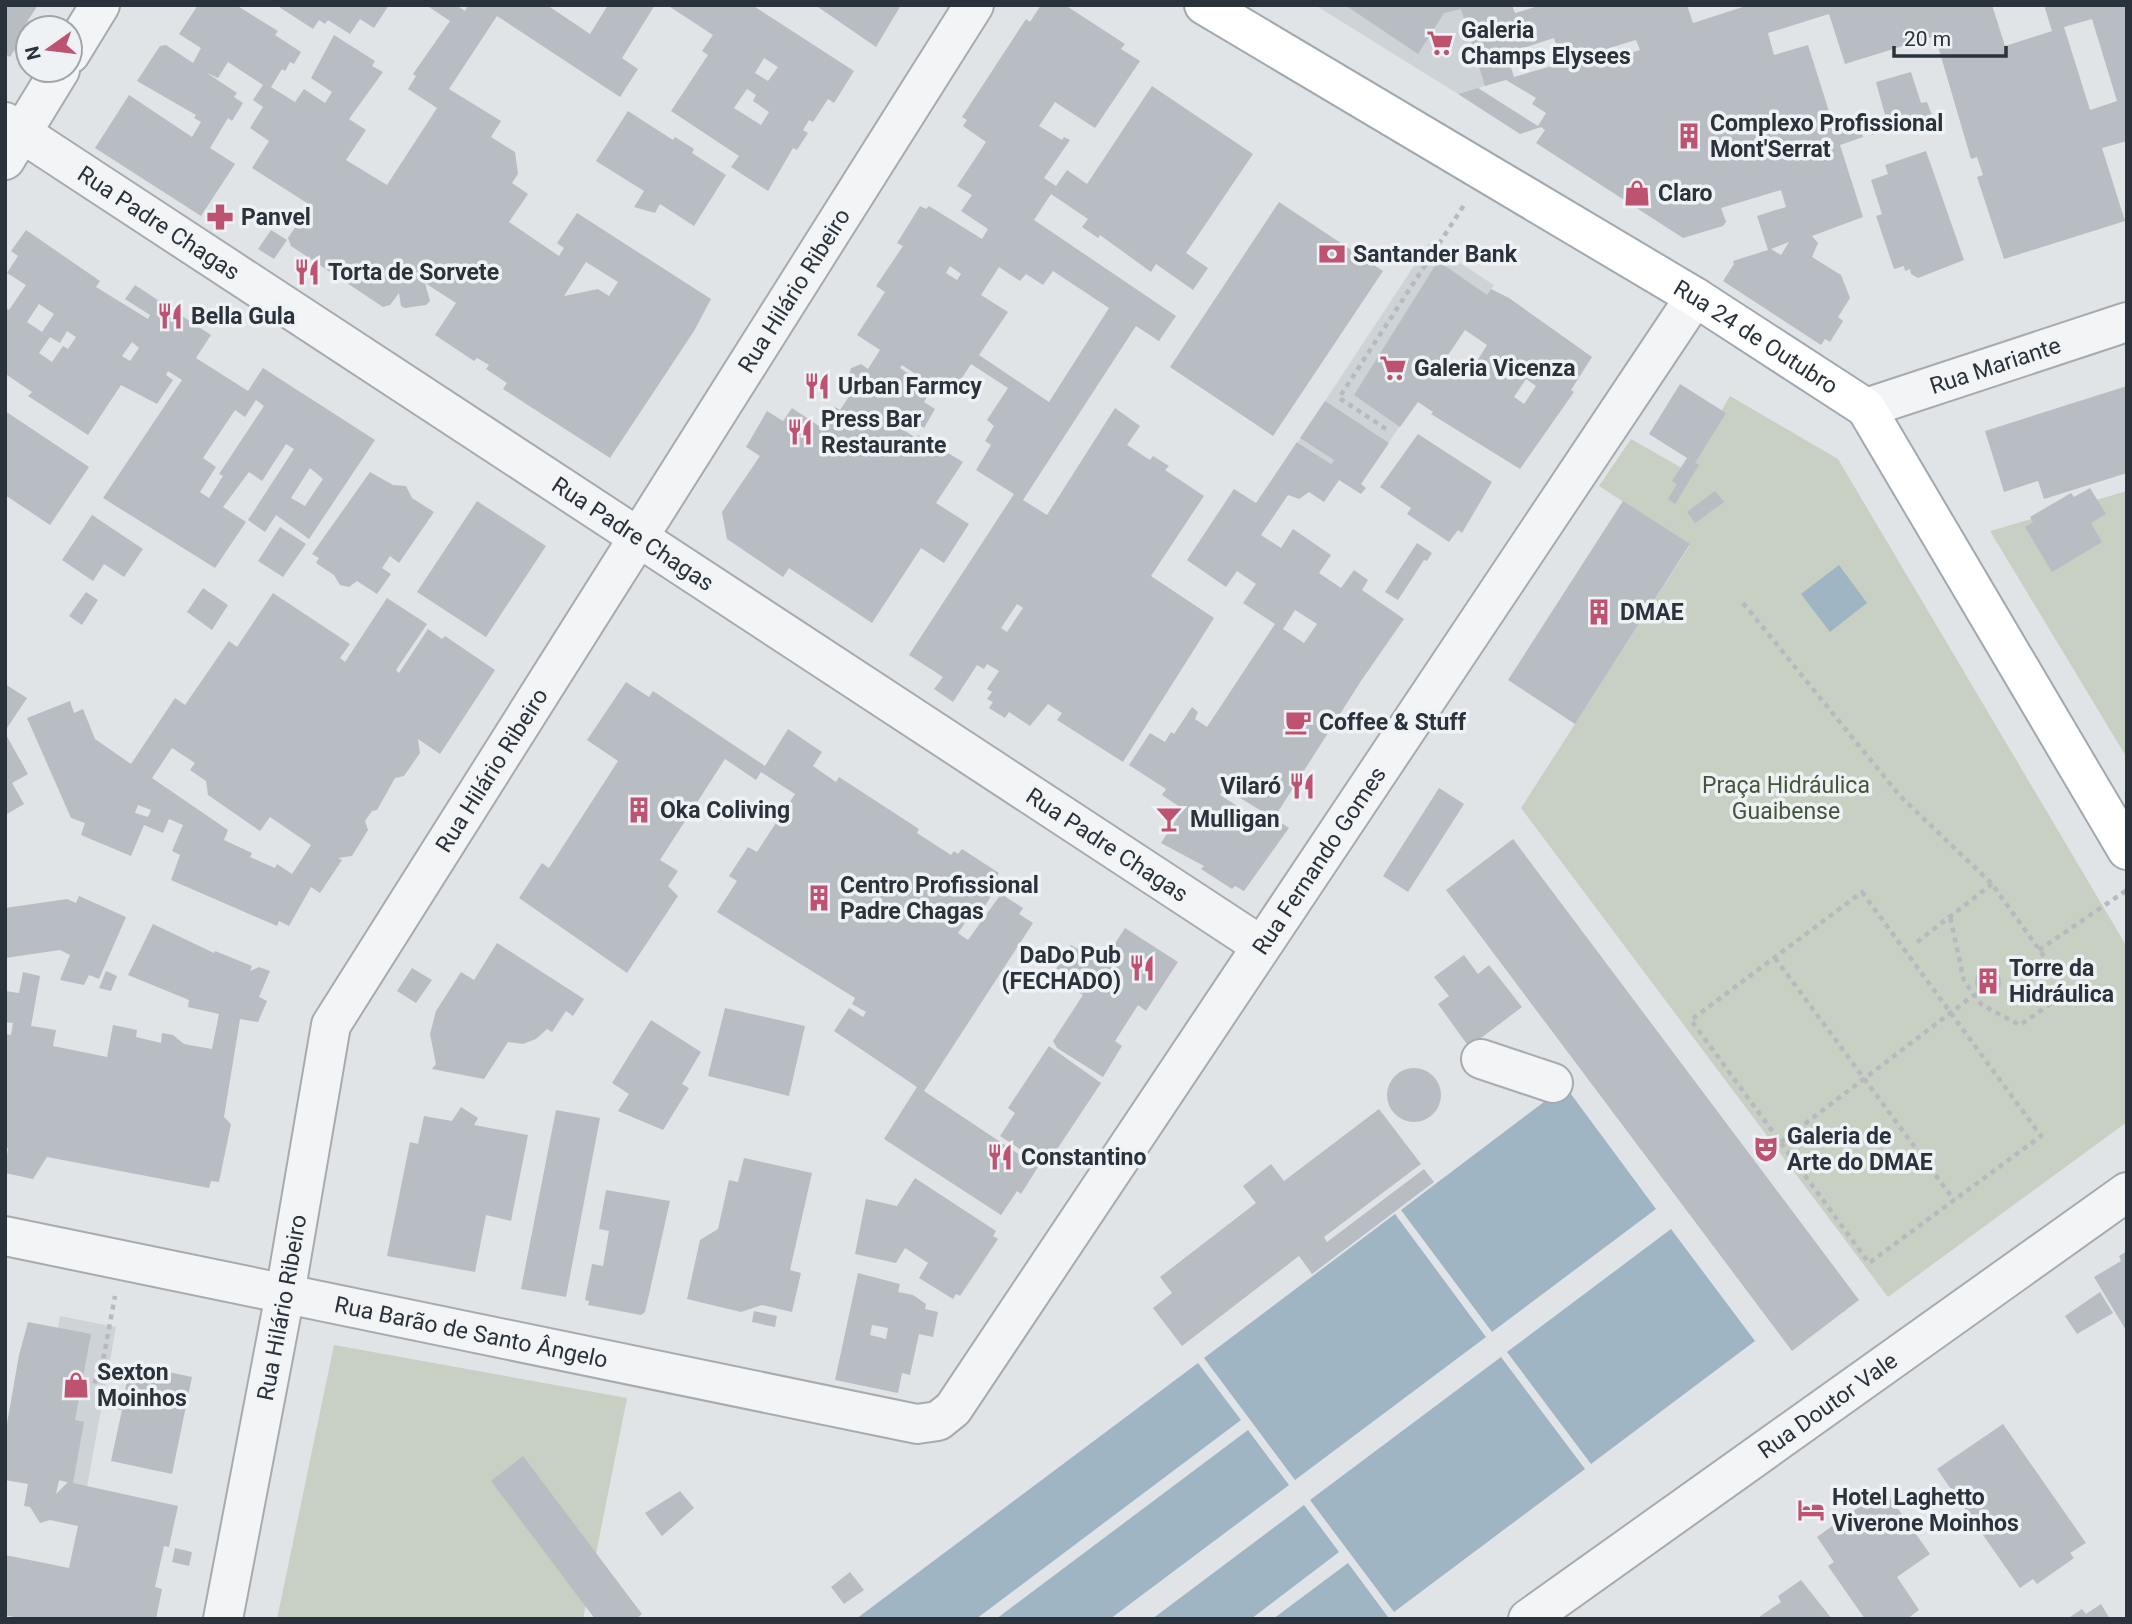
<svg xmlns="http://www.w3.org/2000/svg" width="2132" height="1624" font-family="Roboto,sans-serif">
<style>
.built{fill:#ced3d8}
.green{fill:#c7d0c2}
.water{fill:#9fb5c3}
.building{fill:#b7bdc3;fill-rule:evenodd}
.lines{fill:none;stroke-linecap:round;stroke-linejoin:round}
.minor-casing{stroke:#a6abb0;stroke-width:42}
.major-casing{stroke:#a0a9b1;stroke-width:42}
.path{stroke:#b6babe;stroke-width:4.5;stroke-dasharray:5 5;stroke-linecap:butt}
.minor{stroke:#f2f4f6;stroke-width:38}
.major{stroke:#fff;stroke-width:38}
.labels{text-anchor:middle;stroke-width:7;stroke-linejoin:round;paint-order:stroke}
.poi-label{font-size:23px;font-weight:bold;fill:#2a333c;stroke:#eff2f5;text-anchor:start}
.street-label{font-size:23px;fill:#2a333c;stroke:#eff2f5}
.park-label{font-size:23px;fill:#435639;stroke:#eff2f5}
</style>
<rect width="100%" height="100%" fill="#e0e4e7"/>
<path class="built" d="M1315 5H1492L1514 77 1458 94Z
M1429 243 1494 285 1361 484 1298 442Z
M60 1316 116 1327 87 1487 30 1474Z"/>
<path class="green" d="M1730 396 1838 459 2127 947V1122L1888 1297 1521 808 1690 545 1599 486 1631 439 1687 471Z
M2127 491V758L1990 531Z
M334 1345 627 1398 583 1619H277Z"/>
<path class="water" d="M1839 565 1867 603 1830 632 1801 594Z
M1565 1086 1656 1209 1492 1332 1401 1210Z
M1395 1214 1486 1337 1295 1480 1204 1358Z
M1671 1229 1755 1341 1591 1464 1507 1352Z
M1501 1357 1585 1469 1394 1612 1310 1500Z
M1198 1363 1241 1420 976 1619H856Z
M1248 1430 1289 1485 1110 1619H996Z
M1304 1505 1339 1552 1251 1619H1152Z
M1348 1563 1388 1617 1273 1619Z"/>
<path class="building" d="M5 5H38L25 25 28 30 10 57 5 54Z
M198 5H236L278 31 275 35 301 52 294 64 290 62 285 71 282 69 271 87 295 102 304 89 325 103 332 92 311 78 334 35 375 61 372 66 383 72 349 119 366 130 346 160 387 185 437 108 408 89 416 76 413 74 450 21 426 5H456L465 11 468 5H547L590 34 608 5H655L622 58 638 69 620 97 497 16 449 89 501 121 491 137 515 152 518 174 512 183 528 194 509 222 559 256 564 248 557 243 577 213 711 299 694 331 610 458 503 389 507 383 486 369 489 365 477 358 474 361 435 335 456 303 425 283 430 301 426 305 405 308 401 306 399 293 390 305 383 307 291 246 288 238 310 205 252 168 269 141 250 128 263 107 253 100 263 85 228 62 218 78 207 73 237 93 234 97 243 103 232 121 228 118 210 148 235 164 201 216 95 148 129 95 192 137 201 122 194 118 196 115 137 81 160 46 166 45 193 63 201 48 179 34ZM586 262 618 282 609 296 598 289 564 296Z
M276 5H389L374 28 360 19 350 34 328 20 325 24 319 20 313 29Z
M667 5H752L854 71 834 103 828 99 813 122 809 120 803 130 808 133 797 150 793 148 768 191 731 167 739 156 671 111 708 55 702 51 713 35ZM764 58 778 67 768 81 755 73ZM747 89 756 95 753 101 769 112 761 125 734 108Z
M815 5H901L876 47Z
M1041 5H1065L1125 44 1121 49 1140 61 1095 128 1055 102 1039 126 1062 140 1064 137 1070 140 1044 178 1056 186 1067 170 1087 184 1152 86 1253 154 1186 253 1208 268 1193 290 1156 264 1151 272 1100 235 1098 238 1082 227 1088 219 1051 194 1034 220 1176 316 1159 341 1136 326 1023 500 1047 515 1115 408 1140 426 1127 445 1150 460 1153 456 1169 466 1165 470 1204 496 1151 576 1214 618 1123 762 1057 720 1062 713 1048 704 1030 726 1009 712 1005 718 989 708 993 702 987 699 992 692 987 689 999 671 987 664 984 669 977 665 953 702 934 689 943 677 909 655 1014 494 976 470 991 445 985 441 994 426 987 420 1008 388 971 364 950 396 934 385 924 402 935 409 924 428 896 410 891 418 898 422 896 425 916 438 918 435 963 462 936 503 969 524 944 563 921 548 872 623 789 568 783 577 727 539 722 512 760 456 746 447 767 411 783 421 792 408 822 428 835 407 840 410 857 384 849 376 851 368 861 364 868 369 880 350 857 335 885 292 876 286 903 246 897 243 920 206 926 209 929 206 982 239 988 229 961 211 972 195 957 186 986 142 963 126 967 120 962 117 1026 19 1030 22ZM950 266 961 274 957 280 946 273ZM999 267 1020 281 1026 274 1043 285 1053 271 1109 308 1049 402 979 355 1008 312 981 295ZM902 365 914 373 912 376 900 368ZM1017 604 1023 608 1007 632 1001 628Z
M1345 5H1512L1515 13 1542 5H1687L1693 23 1749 5H1992L2005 46 2052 31 2044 5H2127V141L2102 148 2125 221 2004 259 1977 177 1983 175 1977 157 1971 159 1935 36 1845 64 1829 14 1768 33 1774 55 1808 45 1833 124 1856 116 1863 137 1840 145 1863 217 1812 236 1818 243 1812 257 1841 275 1850 298 1838 317 1843 321 1830 342 1825 339 1821 345 1723 281 1734 264 1733 261 1768 250 1757 216 1786 207 1781 190 1721 208 1726 222 1723 226 1683 238 1536 143 1545 130 1541 127 1520 134 1458 94 1478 88 1538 126 1546 113 1532 104 1536 98 1506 80 1485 86 1461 9 1444 13 1418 54ZM2092 19 2117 101 2090 110 2064 27ZM1497 21 1500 33 1494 35 1490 23ZM1554 38 1562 63 1514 77 1510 65 1503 68 1499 56ZM1636 40 1640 50 1614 58 1616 63 1603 67 1601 58 1598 59 1596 52ZM1789 242 1781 255 1771 249Z
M1911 72 1921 103 1927 102 1933 118 1872 135 1867 120 1885 115 1876 82Z
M628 111 673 140 675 137 694 149 692 153 726 175 694 226 660 204 655 213 634 207 644 191 596 161Z
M1926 151 1964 260 1918 278 1911 274 1910 269 1905 271 1904 266 1894 269 1876 216 1882 214 1871 180 1888 174 1885 165Z
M1279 202 1383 271 1273 436 1170 367Z
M26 230 100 281 96 287 148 319 150 315 125 299 135 285 211 335 196 358 248 391 263 368 375 440 309 539 276 515 265 532 248 520 294 449 286 444 262 481 249 472 223 507 246 522 215 568 103 498 182 380 168 371 166 375 173 380 157 404 121 385 88 435 28 396 32 392 7 375 5 378V307L9 310 26 285 7 273 18 256 11 251ZM39 304 54 314 42 332 27 322ZM67 331 76 337 68 349 63 346 52 362 39 353 50 337 60 343ZM132 342 139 348 130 361 122 356ZM256 400 264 406 219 474 223 476 209 498 200 492 216 467 203 458 235 410 245 417ZM310 468 323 479 305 506 291 498Z
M271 230 287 240 274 259 258 249Z
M1438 261 1487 295 1491 289 1509 298 1592 357 1571 390 1574 392 1520 469 1431 414 1433 412 1418 402 1400 427 1354 395ZM1465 330 1487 345 1468 376 1444 361ZM1526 379 1536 386 1524 404 1514 397Z
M1680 384 1726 413 1695 463 1699 465 1675 504 1668 499 1677 484 1672 481 1687 458 1649 434Z
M2127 386V473L2044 499 2038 481 2004 492 1985 431Z
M1325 401 1389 443 1361 484 1366 488 1361 494 1339 480 1324 502 1309 492 1299 499 1288 495 1261 535 1281 548 1293 529 1331 555 1319 573 1341 588 1354 570 1368 580 1362 590 1404 619 1361 681 1274 818 1289 828 1244 891 1235 886 1232 889 1201 869 1204 866 1161 843 1183 809 1162 795 1166 789 1129 765 1150 733 1165 742 1171 732 1174 734 1192 707 1198 712 1195 719 1207 727 1275 624 1243 603 1256 584 1237 571 1226 587 1187 560 1234 489 1256 503 1297 442 1331 464 1334 460 1300 438ZM1295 610 1317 624 1304 643 1283 629ZM1224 788 1263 812 1258 819 1220 795Z
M5 411 89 467 50 525 5 495Z
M1418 434 1492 482 1462 533 1458 530 1449 542 1407 514 1411 508 1380 487Z
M370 472 393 485 406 486 412 498 434 512 399 563 390 556 382 568 391 574 377 594 357 581 349 587 340 585 334 575 316 563 319 558 312 554Z
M2090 488 2106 514 2091 523 2102 542 2052 572 2025 527 2033 522 2030 517 2071 493 2074 497Z
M1715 491 1724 502 1695 523 1687 512Z
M477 501 546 546 486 637 417 592Z
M1623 501 1690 544 1575 724 1508 680Z
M92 515 143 549 124 577 104 564 93 581 62 560Z
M280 527 306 544 283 577 258 561Z
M1417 543 1432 553 1427 561 1424 560 1398 600 1385 592Z
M203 588 228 605 212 630 187 612Z
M86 592 98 600 82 625 69 616Z
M273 593 350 644 340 658 345 662 387 598 427 624 396 670 399 673 428 629 442 639 445 636 495 670 440 754 418 739 420 753 404 776 395 778 377 810 372 811 365 821 368 830 352 856 338 858 342 860 320 893 311 887 289 926 279 921 277 926 171 880 180 855 172 851 183 825 169 819 163 833 144 825 131 856 81 835 85 823 71 818 27 718 70 701 74 713 83 709 95 739 131 764 175 698 185 705 229 641 237 647ZM172 748 195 763 190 770 206 781 208 795 260 831 270 817 311 845 292 874 277 864 275 868 250 857 252 853 224 840 228 830 152 778ZM138 805 151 810 148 817 135 813Z
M626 682 649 697 653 691 765 766 788 729 822 752 813 766 836 782 839 777 919 829 917 833 951 855 954 851 958 854 962 849 999 873 987 891 992 895 977 918 971 914 958 933 968 940 1001 894 1023 908 1019 914 1033 923 924 1091 1038 1167 1021 1194 1017 1191 1001 1215 884 1139 917 1087 834 1031 849 1008 863 1017 866 1012 852 1004 855 998 717 912 737 881 729 876 748 847 757 852 795 794 761 772 756 780 725 759 660 860 678 871 668 886 678 896 627 973 519 898 542 863 549 868 618 761 587 740Z
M5 684 27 698 5 731Z
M5 733 28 774 12 783 24 804 5 815Z
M1439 788 1464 804 1408 892 1383 876Z
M1513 839 1859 1300 1792 1351 1446 890Z
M79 896 126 917 99 979 89 975 84 985 60 980 70 955 60 950 5 958V908L67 899 76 903Z
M153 924 214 953 215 951 252 966 250 971 259 967 270 971 259 997 267 1001 258 1022 240 1019 224 1117 231 1124 219 1182 211 1181 209 1188 47 1157 33 1179 5 1173 8 1148H5V1034L11 1035 13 1023 5 1022V991L19 993 23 972 40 976 31 1026 56 1030 53 1046 107 1057 113 1025 137 1030 136 1037 161 1043 162 1033 173 1035 184 1044 212 1049 219 1014 188 1007 189 1000 128 975Z
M1125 928 1178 962 1146 1011 1138 1005 1115 1041 1122 1046 1103 1077 1057 1048 1053 1041 1083 995 1052 975 1071 945 1102 964Z
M497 943 584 999 573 1016 566 1011 552 1032 547 1029 536 1039 523 1044 508 1042 484 1079 432 1069 436 1064 430 1034 436 1011 461 972 474 980Z
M1464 955 1478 974 1489 965 1522 1007 1469 1047 1438 1004 1449 996 1434 977Z
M412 968 432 980 416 1003 397 991Z
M1975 982a13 13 0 1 1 26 0a13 13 0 1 1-26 0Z
M106 971 117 976 111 991 99 988Z
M725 1008 805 1026 789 1096 708 1076Z
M651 1020 701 1052 682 1084 689 1088 663 1130 618 1111 629 1094 612 1083Z
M1049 1046 1101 1083 1046 1166 1000 1136 1015 1113 1008 1108Z
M1387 1095a27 27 0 1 1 54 0a27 27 0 1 1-54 0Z
M461 1107 478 1118 474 1125 528 1135 511 1221 486 1215 475 1272 387 1256 410 1142 418 1144 424 1116 452 1121Z
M1379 1109 1421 1164 1324 1237 1327 1242 1424 1169 1434 1182 1312 1274 1299 1256 1182 1346 1153 1308 1172 1293 1160 1277 1256 1203 1243 1186 1271 1164 1284 1181Z
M556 1110 600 1118 566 1297 521 1289Z
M744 1158 812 1173 790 1270 801 1273 792 1312 762 1305 741 1312 687 1299 700 1240 718 1229 729 1180 738 1182Z
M915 1178 996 1231 993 1236 998 1239 960 1296 956 1294 953 1299 919 1278 928 1263 905 1248 896 1263 855 1254 866 1199 897 1206Z
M606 1190 670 1201 645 1312 641 1315 588 1305 589 1301 585 1300 592 1264 603 1266 609 1231 599 1229Z
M2127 1251V1332L2094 1277 2121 1261 2119 1256Z
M858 1273 900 1284 898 1292 913 1295 926 1304 925 1309 938 1312 933 1337 919 1334 910 1375 902 1373 898 1393 835 1380ZM872 1325 888 1328 886 1339 870 1335Z
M2100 1292 2113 1313 2077 1334 2065 1316Z
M754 1311 777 1316 775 1327 752 1322Z
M28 1322 91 1334 75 1420 84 1422 73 1483 178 1506 169 1547 164 1546 155 1587 162 1589 156 1619H22L5 1615V1555L69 1568 78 1526 50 1520 40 1523 30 1507 24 1506 28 1484 5 1480V1435L19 1355ZM59 1480 68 1482 56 1494Z
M131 1364 192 1377 172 1474 111 1461 122 1410 116 1409 118 1398 123 1399Z
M2003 1424 2086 1543 2070 1553 2074 1558 2037 1584 2033 1579 2020 1588 1937 1469Z
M523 1456 642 1614 636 1619H595L491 1481Z
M1884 1489 1930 1554 1897 1577 1919 1610 1907 1619H1865L1828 1566 1834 1562 1817 1537Z
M680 1491 694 1508 662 1536 645 1513Z
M175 1548 192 1552 189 1566 172 1562Z
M850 1572 864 1590 844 1604 831 1587Z
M1801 1580 1832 1619H1761L1759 1617 1781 1602 1778 1596Z
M2101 1604 2110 1619H2067L2082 1609 2086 1614Z"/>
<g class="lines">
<g class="minor-casing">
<g id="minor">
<path d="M70 54 100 5"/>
<path id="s1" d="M5 122 1260 945"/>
<path d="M5 160 60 70"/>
<path id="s2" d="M1866 408 2127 322"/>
<path d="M1481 1059 1553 1083"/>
<path id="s3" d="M5 1236 917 1424 938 1421 953 1409 1695 297"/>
<path id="s4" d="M223 1619 285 1294 331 1025 974 5"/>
<path id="s5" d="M1528 1619 2127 1192"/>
</g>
</g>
<g class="major-casing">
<g id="major">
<path id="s6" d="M1204 5 1695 297 1866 408 2127 850"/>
</g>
</g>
<path class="path" d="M1386 429 1339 398 1466 202
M1743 603 1900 796 1992 884 2069 991 2020 1025 1982 1005 1964 981 1950 916
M1862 892 2041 1136 1869 1263 1691 1020Z
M1917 942 1992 884
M2039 950 2127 890
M1775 958 1954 1200
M1781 1142 1974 995
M83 1379 99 1382 115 1296"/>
<use href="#minor" class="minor"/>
<use href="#major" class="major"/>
</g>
<defs>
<g id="supermarket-bare" transform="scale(2.1)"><path d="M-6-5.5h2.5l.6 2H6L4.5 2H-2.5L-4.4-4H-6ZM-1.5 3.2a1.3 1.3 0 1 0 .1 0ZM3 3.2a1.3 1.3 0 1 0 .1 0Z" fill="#be5271" stroke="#eff2f5" stroke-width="2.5" paint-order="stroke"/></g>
<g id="building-bare" transform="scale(2.1)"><path d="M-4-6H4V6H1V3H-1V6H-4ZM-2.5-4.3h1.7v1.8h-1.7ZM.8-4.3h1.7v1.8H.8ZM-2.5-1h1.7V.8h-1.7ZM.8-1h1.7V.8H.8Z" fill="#be5271" stroke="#eff2f5" stroke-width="2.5" paint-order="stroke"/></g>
<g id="shop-bare" transform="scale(2.1)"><path d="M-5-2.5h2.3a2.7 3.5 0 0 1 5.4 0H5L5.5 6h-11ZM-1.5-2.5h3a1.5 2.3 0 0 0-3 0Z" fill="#be5271" stroke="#eff2f5" stroke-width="2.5" paint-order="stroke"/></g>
<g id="pharmacy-bare" transform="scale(2.1)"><path d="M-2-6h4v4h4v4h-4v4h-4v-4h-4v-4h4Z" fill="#be5271" stroke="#eff2f5" stroke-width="2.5" paint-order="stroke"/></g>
<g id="bank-bare" transform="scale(2.1)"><path d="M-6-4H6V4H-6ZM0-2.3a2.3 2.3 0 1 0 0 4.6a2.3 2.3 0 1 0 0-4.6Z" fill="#be5271" stroke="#eff2f5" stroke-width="2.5" paint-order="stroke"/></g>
<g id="restaurant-bare" transform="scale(2.1)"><path d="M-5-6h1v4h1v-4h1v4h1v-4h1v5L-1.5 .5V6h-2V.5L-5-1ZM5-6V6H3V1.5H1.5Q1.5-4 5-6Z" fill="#be5271" stroke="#eff2f5" stroke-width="2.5" paint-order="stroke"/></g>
<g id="cafe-bare" transform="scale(2.1)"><path d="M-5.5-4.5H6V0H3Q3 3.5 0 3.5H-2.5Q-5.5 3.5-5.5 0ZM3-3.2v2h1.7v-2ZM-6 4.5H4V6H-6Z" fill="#be5271" stroke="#eff2f5" stroke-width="2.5" paint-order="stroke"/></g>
<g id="bar-bare" transform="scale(2.1)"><path d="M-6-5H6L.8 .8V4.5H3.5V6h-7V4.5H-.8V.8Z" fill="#be5271" stroke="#eff2f5" stroke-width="2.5" paint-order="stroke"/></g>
<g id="theatre-bare" transform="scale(2.1)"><path d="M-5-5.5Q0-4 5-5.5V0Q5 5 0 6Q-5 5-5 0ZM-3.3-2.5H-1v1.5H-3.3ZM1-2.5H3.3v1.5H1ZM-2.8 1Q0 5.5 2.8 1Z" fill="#be5271" stroke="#eff2f5" stroke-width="2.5" paint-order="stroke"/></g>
<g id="hotel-bare" transform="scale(2.1)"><path d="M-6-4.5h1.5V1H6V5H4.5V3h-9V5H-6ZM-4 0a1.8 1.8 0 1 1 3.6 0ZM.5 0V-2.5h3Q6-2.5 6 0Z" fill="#be5271" stroke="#eff2f5" stroke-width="2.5" paint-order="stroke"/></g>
</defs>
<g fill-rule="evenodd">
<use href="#supermarket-bare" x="1440" y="43"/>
<use href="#building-bare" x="1689" y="136"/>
<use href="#shop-bare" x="1637" y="193"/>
<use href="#pharmacy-bare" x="220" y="217"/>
<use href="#bank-bare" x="1332" y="254"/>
<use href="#restaurant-bare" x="307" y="272"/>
<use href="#restaurant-bare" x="170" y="316"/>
<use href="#supermarket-bare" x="1393" y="368"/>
<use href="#restaurant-bare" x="817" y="386"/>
<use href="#restaurant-bare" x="800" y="432"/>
<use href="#building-bare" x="1599" y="612"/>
<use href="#cafe-bare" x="1298" y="722"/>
<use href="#restaurant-bare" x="1302" y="786"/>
<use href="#building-bare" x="639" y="810"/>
<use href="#bar-bare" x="1169" y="819"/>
<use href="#building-bare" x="819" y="898"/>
<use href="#restaurant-bare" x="1142" y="968"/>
<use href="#building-bare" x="1988" y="981"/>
<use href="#theatre-bare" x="1766" y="1149"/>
<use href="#restaurant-bare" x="1000" y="1157"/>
<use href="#shop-bare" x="76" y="1385"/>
<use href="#hotel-bare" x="1811" y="1510"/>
</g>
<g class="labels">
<g class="poi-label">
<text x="1461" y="38">Galeria<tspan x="1461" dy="26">Champs Elysees</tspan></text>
<text x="1710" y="131">Complexo Profissional<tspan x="1710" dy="26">Mont'Serrat</tspan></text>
<text x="1658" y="201">Claro</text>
<text x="241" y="225">Panvel</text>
<text x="1353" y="262">Santander Bank</text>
<text x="328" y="280">Torta de Sorvete</text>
<text x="191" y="324">Bella Gula</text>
<text x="1414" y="376">Galeria Vicenza</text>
<text x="838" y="394">Urban Farmcy</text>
<text x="821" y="427">Press Bar<tspan x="821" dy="26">Restaurante</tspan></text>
<text x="1620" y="620">DMAE</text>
<text x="1319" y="730">Coffee &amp; Stuff</text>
<text x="1281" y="794" text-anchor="end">Vilaró</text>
<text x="660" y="818">Oka Coliving</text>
<text x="1190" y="827">Mulligan</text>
<text x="840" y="893">Centro Profissional<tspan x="840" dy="26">Padre Chagas</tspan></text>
<text x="1121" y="963" text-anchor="end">DaDo Pub<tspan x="1121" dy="26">(FECHADO)</tspan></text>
<text x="2009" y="976">Torre da<tspan x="2009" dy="26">Hidráulica</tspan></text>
<text x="1787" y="1144">Galeria de<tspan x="1787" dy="26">Arte do DMAE</tspan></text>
<text x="1021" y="1165">Constantino</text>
<text x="97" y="1380">Sexton<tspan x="97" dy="26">Moinhos</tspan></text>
<text x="1832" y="1505">Hotel Laghetto<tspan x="1832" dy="26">Viverone Moinhos</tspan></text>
</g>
<g class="street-label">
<text dy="8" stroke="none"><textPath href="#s1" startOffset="184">Rua Padre Chagas</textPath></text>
<text dy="8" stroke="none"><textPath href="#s4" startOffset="1472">Rua Hilário Ribeiro</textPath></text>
<text dy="8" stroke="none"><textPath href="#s6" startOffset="644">Rua 24 de Outubro</textPath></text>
<text dy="8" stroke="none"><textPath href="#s2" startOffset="136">Rua Mariante</textPath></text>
<text dy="8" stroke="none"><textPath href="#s1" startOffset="751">Rua Padre Chagas</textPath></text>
<text dy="8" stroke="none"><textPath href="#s4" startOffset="905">Rua Hilário Ribeiro</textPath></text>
<text dy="8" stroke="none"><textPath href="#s1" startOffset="1318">Rua Padre Chagas</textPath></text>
<text dy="8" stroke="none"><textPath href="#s3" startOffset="1631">Rua Fernando Gomes</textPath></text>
<text dy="8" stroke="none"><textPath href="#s4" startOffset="317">Rua Hilário Ribeiro</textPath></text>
<text dy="8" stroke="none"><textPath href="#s3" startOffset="476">Rua Barão de Santo Ângelo</textPath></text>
<text dy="8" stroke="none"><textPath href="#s5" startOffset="368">Rua Doutor Vale</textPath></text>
</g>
<g class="park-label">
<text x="1786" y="793">Praça Hidráulica<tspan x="1786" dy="26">Guaibense</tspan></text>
</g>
</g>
<rect width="2132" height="1624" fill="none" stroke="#2a333c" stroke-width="14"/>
<g transform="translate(49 49) rotate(256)"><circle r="33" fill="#eff2f5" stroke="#a0a6ab" stroke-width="2"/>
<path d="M0-5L12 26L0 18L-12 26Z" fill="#be5271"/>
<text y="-10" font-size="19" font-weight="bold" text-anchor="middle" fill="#2a333c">N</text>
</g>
<path d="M1894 46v10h112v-10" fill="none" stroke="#2a333c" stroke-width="3.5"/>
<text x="1904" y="46" font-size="21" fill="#2a333c" stroke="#eff2f5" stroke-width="5" paint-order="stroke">20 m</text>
</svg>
